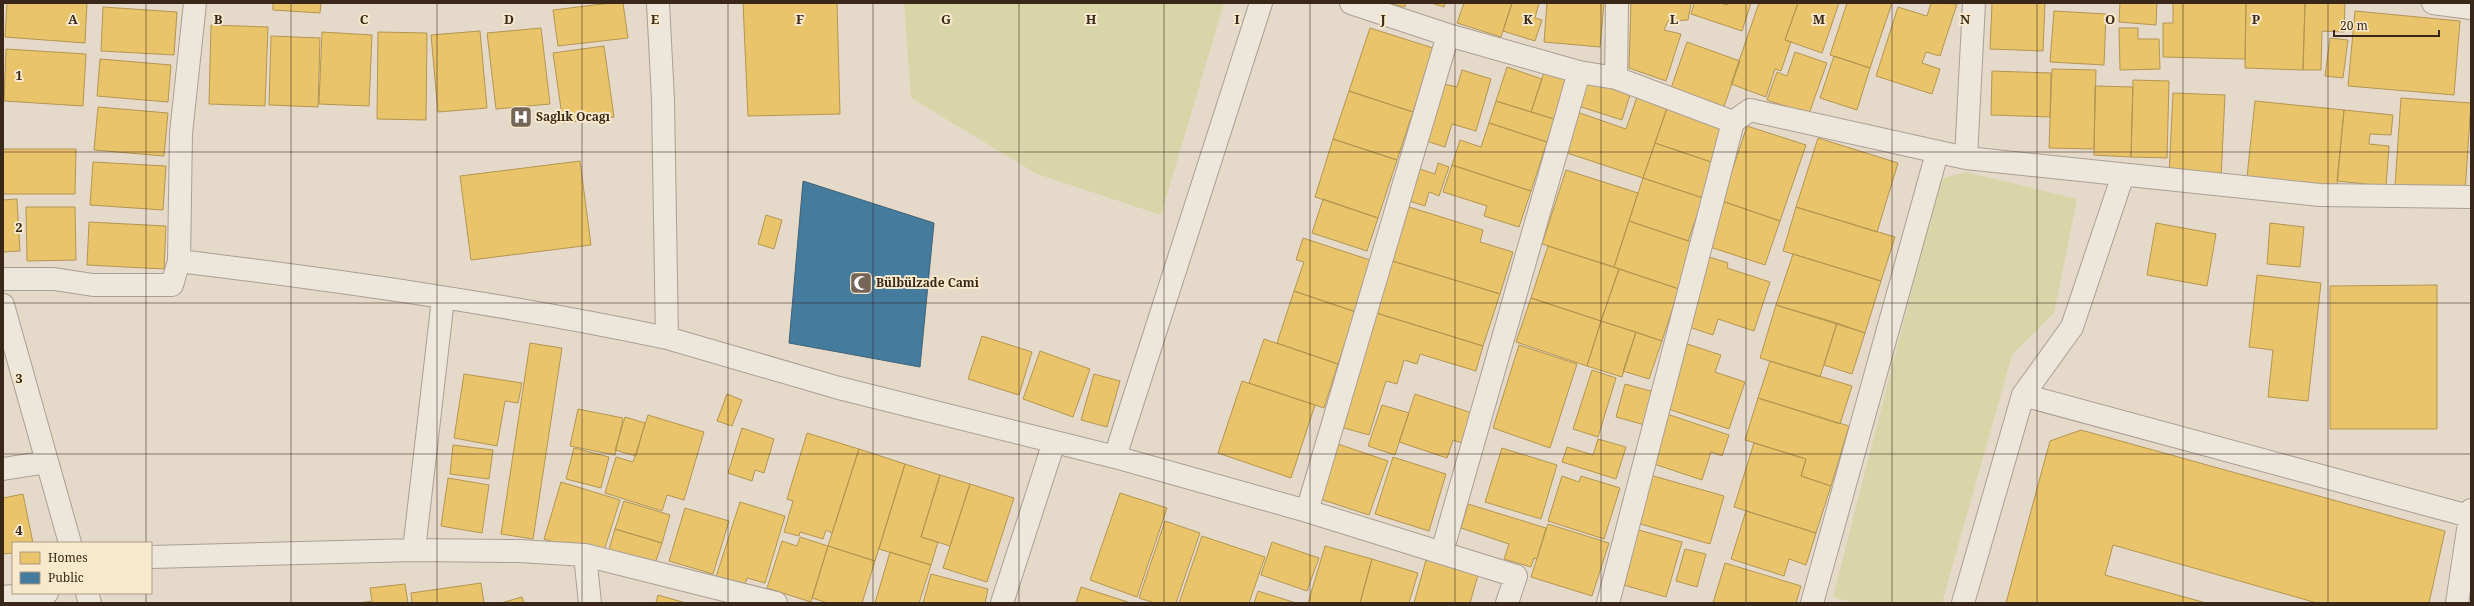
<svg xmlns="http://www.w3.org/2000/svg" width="2474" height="606" font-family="'Noto Serif',serif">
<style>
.green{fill:#d8d5a9}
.homes{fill:#e9c46a;stroke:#b49552}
.public{fill:#457b9d;stroke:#416276}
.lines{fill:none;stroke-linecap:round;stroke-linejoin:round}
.minor-casing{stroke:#aa9f93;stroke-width:24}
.minor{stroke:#ede6db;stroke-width:22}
.grid{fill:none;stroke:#39271a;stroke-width:1;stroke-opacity:0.55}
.labels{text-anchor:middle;stroke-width:4;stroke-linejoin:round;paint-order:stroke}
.poi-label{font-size:12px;font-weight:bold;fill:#39271a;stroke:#f9e9cc;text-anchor:start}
.grid-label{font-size:13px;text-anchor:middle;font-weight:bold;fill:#39271a;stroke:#f9e9cc;stroke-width:4;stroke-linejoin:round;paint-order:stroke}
</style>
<rect width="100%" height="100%" fill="#e5dac9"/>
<path class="green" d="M904 3H1224L1161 215 1037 174 911 98Z
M1966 172 2077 199 2054 313 2012 355 1942 603H1854L1833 597 1940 179Z"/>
<path class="homes" d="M7 3H87L85 43 5 37Z
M273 3H321L320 13 273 10Z
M611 3H623L628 38 558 46 553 10Z
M743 3H837L840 114 748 116Z
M1386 3H1406L1405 7Z
M1431 3H1445L1444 7Z
M1464 3H1512L1501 37 1457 23Z
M1512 3H1539L1535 18 1542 20 1535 41 1503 31Z
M1547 3H1604L1600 47 1544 42Z
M1631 3H1691L1688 20 1668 21 1664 30 1681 34 1666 81 1629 68Z
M1694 3H1720L1727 5 1728 3H1751L1742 31 1691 14Z
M1759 3H1798L1785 40 1791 42 1781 71 1775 69 1766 97 1731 84Z
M1798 3H1839L1822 53 1785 40Z
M1847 3H1892L1870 68 1830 55Z
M1931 3 1957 4 1940 56 1926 52 1922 63 1940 69 1932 94 1876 76 1898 7 1927 16Z
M1992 3H2045L2043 51 1990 49Z
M2120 3H2157L2156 25 2119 22Z
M2173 3H2246L2245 59 2163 57V23H2173Z
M2246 3H2305L2303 70 2245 68Z
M2305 3H2345L2344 32 2322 31 2321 70H2303Z
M103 7 177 12 174 55 101 51Z
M2054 11 2106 14 2104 65 2050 62Z
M2355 11 2460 21 2454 95 2348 86Z
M211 25 268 27 265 106 209 104Z
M541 28 550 104 496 109 487 33Z
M1370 28 1433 48 1413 112 1349 91Z
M2119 28H2138V39H2159L2160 69 2120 70Z
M480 31 487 108 438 112 431 35Z
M322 32 372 35 369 106 319 104Z
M378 32 427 33 426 120 377 119Z
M271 36 320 38 318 107 269 105Z
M2330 38 2348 40 2343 78 2325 76Z
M1687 42 1740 61 1722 112 1669 94Z
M604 46 614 117 563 123 553 53Z
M6 49 86 54 83 106 4 101Z
M1795 52 1827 63 1809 114 1767 100 1777 72 1787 76Z
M1834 56 1870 68 1857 110 1820 98Z
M100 59 171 65 168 102 97 96Z
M1507 67 1542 79 1531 112 1496 101Z
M2052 69 2096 70 2094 149 2049 148Z
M1462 70 1491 79 1476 131 1452 124 1445 147 1423 140 1440 83 1457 87Z
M1992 71 2051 73 2050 117 1991 115Z
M1544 72 1567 80 1554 119 1531 112Z
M1587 80 1630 95 1622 120 1578 106Z
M2133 80 2169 81 2167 158 2131 157Z
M2095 86 2133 87 2131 157 2094 155Z
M1349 91 1413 112 1397 160 1333 139Z
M2173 93 2225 95 2221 178 2169 175Z
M1637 97 1667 108 1643 178 1564 152 1577 112 1626 129Z
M2401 98 2471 103 2465 192 2395 186Z
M1496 101 1554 119 1547 142 1489 123Z
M2255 101 2344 110 2337 186 2247 177Z
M98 107 168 113 164 156 94 150Z
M1667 108 1726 127 1714 163 1655 143Z
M2344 110 2393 115 2391 135 2370 134 2369 144 2389 146 2386 186 2337 181Z
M1489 123 1547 142 1531 191 1452 165 1460 140 1481 147Z
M1747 126 1806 145 1780 221 1722 201Z
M1818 138 1898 163 1877 232 1796 207Z
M1333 139 1397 160 1378 218 1315 197Z
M1655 143 1714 163 1703 198 1643 178Z
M3 149H76L75 194H3Z
M580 161 591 245 471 260 460 176Z
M93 162 166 166 163 210 90 205Z
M1438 163 1449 167 1439 196 1429 192 1425 206 1406 200 1417 168 1435 174Z
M1452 165 1531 191 1519 227 1484 216 1487 206 1443 192Z
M1566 170 1638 193 1614 267 1542 244Z
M1643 178 1703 198 1688 241 1629 221Z
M17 199 20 251 3 252V200Z
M1323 199 1378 218 1367 251 1312 233Z
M1722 201 1780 221 1765 265 1707 246Z
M1406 206 1483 230 1480 242 1513 252 1500 294 1389 260Z
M26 207H75L76 260 27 261Z
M1796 207 1895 237 1881 281 1783 251Z
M766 215 782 220 774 249 758 244Z
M1629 221 1695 243 1679 289 1614 267Z
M89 222 166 226 164 269 87 265Z
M2156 223 2216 234 2207 286 2147 275Z
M2270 223 2304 227 2300 267 2267 264Z
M1303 238 1373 261 1356 312 1294 291 1304 262 1296 260Z
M1548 246 1619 269 1601 321 1531 298Z
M1793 254 1881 281 1865 333 1776 305Z
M1709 257 1728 263 1727 268 1770 282 1754 331 1718 319 1713 335 1686 326Z
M1389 260 1500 294 1483 346 1373 312Z
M1619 269 1679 289 1662 341 1601 321Z
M2257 275 2321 283 2308 401 2268 397 2273 350 2249 347Z
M2437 285V429H2330V286Z
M1294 291 1356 312 1338 364 1277 343Z
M1531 298 1601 321 1587 366 1516 342Z
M1776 305 1837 323 1820 377 1760 358Z
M1373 312 1483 346 1476 371 1420 354 1417 364 1404 360 1397 384 1386 381 1369 435 1337 426Z
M1601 321 1636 332 1622 377 1587 366Z
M1837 323 1865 333 1852 374 1824 365Z
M1636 332 1662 341 1649 379 1623 371Z
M982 336 1032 352 1019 395 968 379Z
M1264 339 1338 364 1324 408 1249 383Z
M530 343 562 348 533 539 501 534Z
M1687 344 1721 355 1715 372 1745 382 1729 429 1665 408Z
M1519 345 1577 364 1550 448 1493 428Z
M1040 351 1090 369 1073 417 1023 399Z
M1770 361 1852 386 1840 424 1758 398Z
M1592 370 1616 378 1598 437 1573 429Z
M464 374 522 383 518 403 505 401 497 446 454 438Z
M1094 374 1120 381 1107 427 1081 420Z
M1242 381 1315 405 1291 478 1218 453Z
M1625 384 1654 392 1645 425 1616 417Z
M727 394 742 400 732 426 717 421Z
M1415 394 1475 414 1465 444 1453 440 1447 458 1399 442Z
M1758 398 1849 426 1831 486 1801 476 1806 459 1745 440Z
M1382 405 1409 413 1395 455 1368 446Z
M578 409 623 418 615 455 570 446Z
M1667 414 1729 435 1722 456 1711 452 1702 480 1651 463Z
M648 415 704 432 684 500 667 495 662 511 605 493 616 457 633 462Z
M625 417 645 423 636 456 615 450Z
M742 428 774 439 764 473 755 470 752 481 728 473Z
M2081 430 2445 531 2429 603H2317L2113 545 2105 575 2206 603H2006L2050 441Z
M807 433 859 449 832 533 826 530 823 539 800 532 799 536 784 532 793 501 787 499Z
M1598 439 1626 447 1616 479 1562 462 1567 447 1593 455Z
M1335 443 1388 461 1369 515 1317 498Z
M1754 443 1806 459 1801 476 1831 486 1816 533 1734 507Z
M453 445 493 450 489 479 450 474Z
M574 448 609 457 601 488 566 479Z
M1502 448 1557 465 1541 519 1485 502Z
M859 449 905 464 875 561 828 546Z
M1393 457 1446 474 1429 531 1375 514Z
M905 464 940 475 921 537 938 542 931 565 879 549Z
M940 475 970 484 950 546 921 537Z
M1650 475 1724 496 1710 544 1637 523Z
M1562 476 1579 482 1581 476 1620 488 1604 539 1548 521Z
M448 478 489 485 482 533 441 526Z
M561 482 620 500 602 557 544 539Z
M970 484 1014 498 987 582 943 568Z
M1120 493 1167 508 1137 597 1090 580Z
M23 494 33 543H13V553L3 554V498Z
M624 501 670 515 662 543 615 529Z
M740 502 785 516 765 583 747 578 743 589 715 580Z
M1468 504 1546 528 1537 559 1534 558 1531 567 1504 559 1509 544 1461 528Z
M685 508 729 521 713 574 669 561Z
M1746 511 1816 533 1806 565 1789 559 1784 576 1731 559Z
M1165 521 1200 533 1176 603H1155L1139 598Z
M1548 524 1609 543 1592 596 1531 577Z
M615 529 662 543 653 570 607 556Z
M1635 529 1682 542 1666 597 1620 584Z
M1202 536 1265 557 1249 603H1179Z
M800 537 828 546 811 602 767 588 782 541 797 546Z
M1272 542 1319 558 1307 591 1261 575Z
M828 546 875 561 862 603H828L812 598Z
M1325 546 1372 559 1360 603H1308Z
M1685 549 1706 554 1697 587 1676 581Z
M890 552 931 565 919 603H875Z
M1372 559 1418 573 1409 603H1360Z
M1426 560 1478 575 1470 603H1414Z
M1725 563 1801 586 1796 603H1713Z
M931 574 988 589 985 603H923Z
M481 583 484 603H412L411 593Z
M405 584 408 603H359L372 601 370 588Z
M1081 587 1131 603H1076Z
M1258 591 1296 603H1254Z
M658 595 686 603H656Z
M522 597 524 603H501Z"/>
<path class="public" d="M803 181 934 223 920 367 789 343Z"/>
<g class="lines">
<g class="minor-casing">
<path id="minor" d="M658 3 663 100 667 338 839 388 1115 457 1307 511 1516 576 1507 603
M1351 3 1448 35 1579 72 1616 78 1733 122 1750 110 1966 158 2320 195 2471 197
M2433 3 2471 8
M1616 78 1617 3
M1966 158 1974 3
M179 261 181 133 195 3
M3 279H54L93 285H172L179 261C342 281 506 304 667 338
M3 305 70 543
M2023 395 2469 516
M1115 457 1261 3
M3 469 47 462
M1307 511 1448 35
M414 550 443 299
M1442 552 1579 72
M585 555 590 603
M151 557 414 550 519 551 585 555 776 603
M87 593 90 603
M3 597 47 593
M1002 603 1054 442
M1608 603 1733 122
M1812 603 1937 153
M1963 603 2023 395 2072 327 2123 175
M2457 603 2471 510"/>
</g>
<use href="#minor" class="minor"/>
</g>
<path class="grid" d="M146 3V543M291 3V603M437 3V603M582 3V603M728 3V603M873 3V603M1019 3V603M1164 3V603M1310 3V603M1455 3V603M1601 3V603M1746 3V603M1892 3V603M2037 3V603M2183 3V603M2328 3V603M3 152H2471M3 303H2471M3 454H2471M146 593V603"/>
<defs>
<g id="hospital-square" transform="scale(1.15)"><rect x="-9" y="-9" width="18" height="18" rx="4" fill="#756657" stroke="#f9e9cc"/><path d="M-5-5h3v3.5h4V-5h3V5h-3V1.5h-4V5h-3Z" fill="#fff"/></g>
<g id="mosque-square" transform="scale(1.15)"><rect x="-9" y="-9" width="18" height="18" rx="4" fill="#756657" stroke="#f9e9cc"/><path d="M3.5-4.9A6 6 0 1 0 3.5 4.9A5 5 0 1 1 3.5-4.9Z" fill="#fff"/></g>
</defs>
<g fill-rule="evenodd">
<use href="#hospital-square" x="521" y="117"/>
<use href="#mosque-square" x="861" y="283"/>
</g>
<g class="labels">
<g class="poi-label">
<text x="536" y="121">Saglık Ocagı</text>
<text x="876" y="287">Bülbülzade Cami</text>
</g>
</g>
<g class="grid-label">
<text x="73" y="24">A</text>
<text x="218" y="24">B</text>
<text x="364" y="24">C</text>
<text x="509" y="24">D</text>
<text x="655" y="24">E</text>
<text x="800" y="24">F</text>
<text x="946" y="24">G</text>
<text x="1091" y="24">H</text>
<text x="1237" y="24">I</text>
<text x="1383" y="24">J</text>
<text x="1528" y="24">K</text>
<text x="1674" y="24">L</text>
<text x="1819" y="24">M</text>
<text x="1965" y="24">N</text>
<text x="2110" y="24">O</text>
<text x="2256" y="24">P</text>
<text x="19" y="80">1</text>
<text x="19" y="232">2</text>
<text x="19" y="383">3</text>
<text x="19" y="535">4</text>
</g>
<rect width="2474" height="606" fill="none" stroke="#39271a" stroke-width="8"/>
<rect x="12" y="542" width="140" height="52" fill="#f9e9cc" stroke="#ac9b85"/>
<rect x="20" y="552" width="20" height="12" fill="#e9c46a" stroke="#ac9b85"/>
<text x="48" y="562" font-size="12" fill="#39271a">Homes</text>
<rect x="20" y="572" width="20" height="12" fill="#457b9d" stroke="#ac9b85"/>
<text x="48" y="582" font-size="12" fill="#39271a">Public</text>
<path d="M2334 30v6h105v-6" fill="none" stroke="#39271a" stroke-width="2"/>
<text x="2340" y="30" font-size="12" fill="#39271a" stroke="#f9e9cc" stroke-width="3" paint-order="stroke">20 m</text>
</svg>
